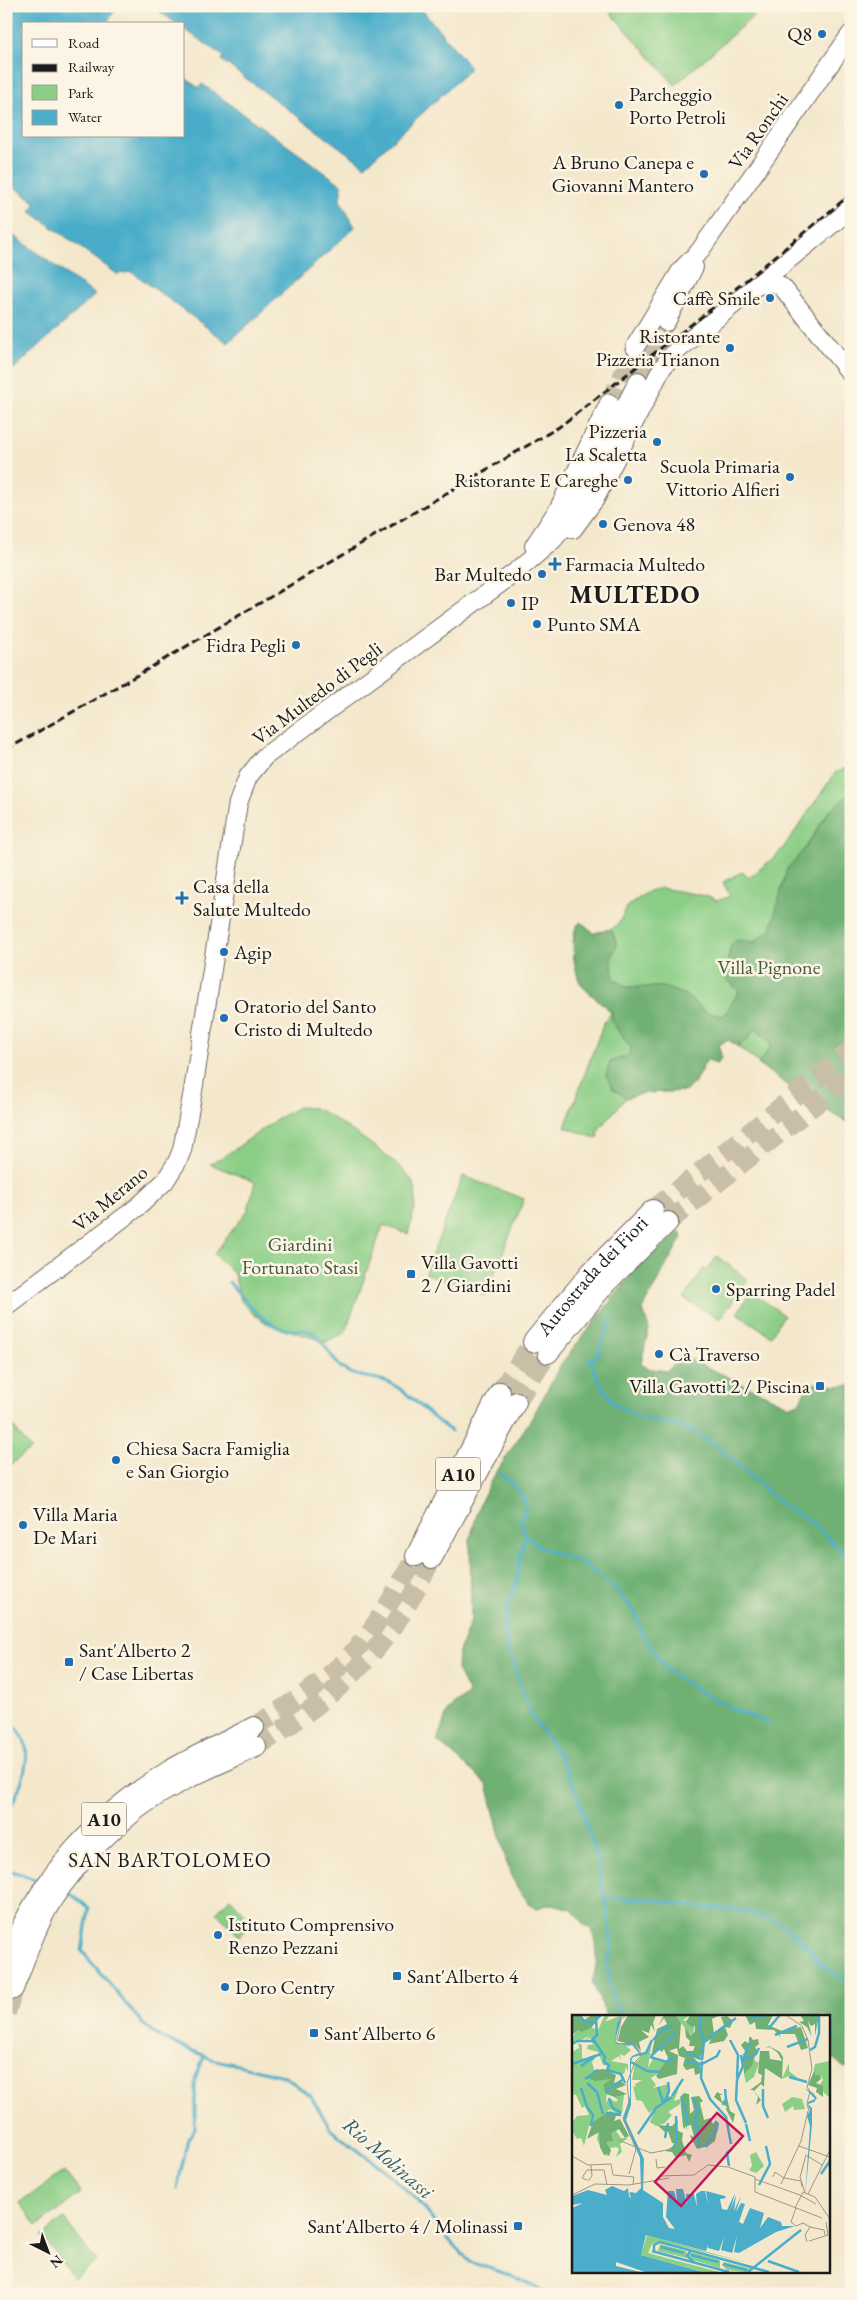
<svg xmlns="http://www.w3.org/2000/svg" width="857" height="2300" font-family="'EB Garamond',serif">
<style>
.green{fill:#8bce86;stroke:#547551}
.forest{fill:#70b173;stroke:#466648}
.water{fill:#4aadc9;stroke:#336472}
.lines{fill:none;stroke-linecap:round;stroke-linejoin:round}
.stream{stroke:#4aadc9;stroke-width:3}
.primary-tunnel{stroke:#c9bfa9;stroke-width:18;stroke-dasharray:18 9;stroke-linecap:butt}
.motorway-tunnel{stroke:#c9bfa9;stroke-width:20;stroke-dasharray:20 10;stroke-linecap:butt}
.primary-casing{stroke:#68635a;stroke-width:20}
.motorway-casing{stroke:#68635a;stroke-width:22}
.primary{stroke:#fff;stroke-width:18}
.motorway{stroke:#fff;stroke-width:20}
.rail{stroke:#1c1c1c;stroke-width:3;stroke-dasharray:8 4;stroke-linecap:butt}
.poi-dot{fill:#1f6fb2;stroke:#fcf5e5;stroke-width:2}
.labels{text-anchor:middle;stroke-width:5;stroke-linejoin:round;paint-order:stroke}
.shield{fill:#fcf5e5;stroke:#5f5d58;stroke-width:1}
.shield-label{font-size:19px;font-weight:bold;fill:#1c1c1c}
.poi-label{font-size:20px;fill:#1c1c1c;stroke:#fcf5e5;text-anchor:start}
.street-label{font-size:20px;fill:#1c1c1c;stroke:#fcf5e5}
.park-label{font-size:20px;fill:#435a41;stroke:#fcf5e5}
.neighbourhood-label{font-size:21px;letter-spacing:1px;fill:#1c1c1c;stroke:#fcf5e5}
.water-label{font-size:21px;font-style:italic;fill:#315d6a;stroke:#fcf5e5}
.district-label{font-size:25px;font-weight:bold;letter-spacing:1px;fill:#1c1c1c;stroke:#fcf5e5}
.inset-river{fill:none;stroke:#4aadc9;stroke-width:2.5}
.inset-road{fill:none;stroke:#9e9686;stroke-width:1}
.view{fill:#c2185b;fill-opacity:0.15;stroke:#c2185b;stroke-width:2.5}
.inset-edge{fill:none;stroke:#1c1c1c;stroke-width:2.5}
</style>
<rect width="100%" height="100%" fill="#fcf5e5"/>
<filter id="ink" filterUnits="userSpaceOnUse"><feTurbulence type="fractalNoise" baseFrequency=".02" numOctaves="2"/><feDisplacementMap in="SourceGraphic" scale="10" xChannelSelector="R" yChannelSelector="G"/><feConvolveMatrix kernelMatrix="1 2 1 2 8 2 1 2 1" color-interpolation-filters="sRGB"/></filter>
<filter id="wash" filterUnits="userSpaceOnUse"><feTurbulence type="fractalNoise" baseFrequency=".0096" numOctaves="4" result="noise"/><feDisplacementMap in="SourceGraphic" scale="20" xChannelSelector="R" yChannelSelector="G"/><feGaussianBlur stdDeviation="1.12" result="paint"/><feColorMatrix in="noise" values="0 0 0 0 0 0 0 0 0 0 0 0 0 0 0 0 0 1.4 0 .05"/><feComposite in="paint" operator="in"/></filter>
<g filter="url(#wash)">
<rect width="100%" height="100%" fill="#f4e8cc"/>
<path class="green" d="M616 6H765L675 85 610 12Z
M851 766V1124L808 1100 729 1040 718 1045 722 1059 716 1064 707 1059 694 1083 686 1091 643 1093 626 1098 599 1129 598 1139 565 1127 604 1022 611 1013C603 1001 585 993 580 982 574 970 568 929 581 922L594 933 611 929 619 923 628 905 649 891 661 888 706 896 717 901 730 896 723 882 742 872 749 878 777 855 787 843 835 773Z
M298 1107 314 1108 323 1112C344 1126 410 1166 415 1188 418 1202 411 1220 408 1234L383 1225 345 1333 326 1342 266 1323 252 1313 241 1301 234 1274 214 1254 248 1210 255 1182 210 1164C241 1148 267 1123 298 1107Z
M463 1176 524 1199 486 1296 425 1273Z
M717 1256 748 1280 720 1319 684 1299 703 1269 708 1270Z
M751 1292 784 1315 771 1336 737 1313Z
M6 1418 31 1449 6 1468Z
M230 1898 253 1923 239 1936 216 1912Z
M64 2171 81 2193 37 2226 20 2203Z
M64 2219 96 2261 74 2278 42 2236Z"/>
<path class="forest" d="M851 793V1124L808 1100 758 1064 770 1048V1042L755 1028 748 1039 737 1046 729 1040 718 1045 722 1059 716 1064 707 1059 694 1083 686 1091 643 1093 626 1098 612 1088 606 1075 610 1062 630 1055 631 1048 611 1021 612 1013C603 1001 585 993 580 982 574 970 568 929 581 922L594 933 611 929 617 944 611 958 614 979 627 987H663L684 994 704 1011 711 1014 724 1016 739 991 724 977 731 945 736 940 755 942 771 929 787 869 806 847 828 812Z
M680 1231 682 1237 645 1304 643 1310 649 1329 641 1363 646 1368 667 1371 681 1355 790 1406 799 1403 809 1382 836 1386 851 1385V2068L843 2067 828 2053V2016H607L592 1983 597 1962 596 1941 590 1928 584 1925 572 1909 551 1904 537 1908 531 1905 517 1888 506 1861 487 1784 437 1741 448 1710 469 1694 457 1670 458 1654 471 1620 470 1539 480 1503 492 1479 533 1416 561 1364 636 1269Z"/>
<path class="water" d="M6 6H118L107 22 109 24H24V136H184V77L199 88 202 84 342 185 340 200 355 227 228 343 132 272 117 274 30 211 36 203 6 181Z
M152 6H419L469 66V70L365 166 221 60 223 56 184 29V24H177Z
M13 235 95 295 6 376V242Z"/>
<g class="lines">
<path class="stream" d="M229 1282C244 1299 258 1319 280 1328 291 1333 306 1325 316 1335 326 1344 331 1359 342 1368 357 1380 376 1375 392 1384 414 1396 430 1418 451 1431
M612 1319 597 1356 590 1359 598 1379 613 1403 638 1417 689 1429 716 1445 785 1507 812 1522 845 1555 851 1565
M501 1474C514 1486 536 1502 520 1519L526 1536 519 1560 517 1581 506 1613 504 1626 509 1652 530 1714 557 1752 573 1783 598 1862 609 1919 612 1950 607 1963 609 1978 614 2001 623 2016
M526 1536 541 1548 581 1562 611 1585 636 1613 642 1634 667 1670 687 1684 733 1709 770 1724
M6 1721C45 1741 19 1789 6 1818
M6 1869 40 1881
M67 1891 89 1908 82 1951 143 2024 161 2038 212 2059 284 2076 311 2096 331 2130 384 2170 416 2199 445 2236 470 2262 510 2275 549 2294
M607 1899H651L699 1907 742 1910 754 1914 780 1923 805 1944 819 1962 851 1985
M177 2188 188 2139 195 2128V2080L204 2056"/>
</g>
</g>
<g filter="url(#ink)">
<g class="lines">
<path class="primary-tunnel" d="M638 381 666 322
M609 403 635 347"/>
<path class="motorway-tunnel" d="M653 1210 851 1051
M668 1222 851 1076
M500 1392 533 1342
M516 1402 548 1353
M254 1727C286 1707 319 1687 346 1660 376 1630 396 1592 416 1556
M256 1747C311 1712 362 1674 398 1619 411 1600 421 1579 432 1558
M6 2013 13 1989"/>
<g class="primary-casing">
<path id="primary" d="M755 286 774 282 783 288 851 374
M666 322 694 267
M635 347 682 269 699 252 851 34
M573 529 595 499 662 368 674 353 842 216 851 205
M534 546 559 508 609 403
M6 1306 139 1206 165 1181 177 1162 182 1150 193 1091 238 803 248 777 264 757 517 571 553 540 566 524 638 381"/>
</g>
<g class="motorway-casing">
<g id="motorway">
<path id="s1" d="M533 1342 592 1271 653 1210"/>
<path d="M548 1353 606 1283 668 1222"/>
<path d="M416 1556 500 1392"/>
<path d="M432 1558 516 1402"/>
<path d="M6 1962C38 1879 93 1818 169 1771 196 1755 226 1742 254 1727"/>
<path d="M13 1989C25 1958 36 1925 53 1898 75 1865 107 1833 137 1809 170 1783 219 1764 256 1747"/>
</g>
</g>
<use href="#primary" class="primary"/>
<use href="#motorway" class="motorway"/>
<path class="rail" d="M6 750 148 669 559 427 705 314 851 194"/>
</g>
</g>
<g class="poi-dot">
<circle cx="822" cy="34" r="5"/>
<circle cx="619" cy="105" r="5"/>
<circle cx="704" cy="174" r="5"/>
<circle cx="770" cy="298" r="5"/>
<circle cx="730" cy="348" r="5"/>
<circle cx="657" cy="442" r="5"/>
<circle cx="790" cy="477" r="5"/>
<circle cx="628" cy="480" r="5"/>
<circle cx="603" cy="524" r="5"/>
<path d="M552.5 556.5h5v5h5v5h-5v5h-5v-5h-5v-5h5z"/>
<circle cx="542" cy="574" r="5"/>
<circle cx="511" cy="603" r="5"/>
<circle cx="537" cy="624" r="5"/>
<circle cx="296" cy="645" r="5"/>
<path d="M179.5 890.5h5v5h5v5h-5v5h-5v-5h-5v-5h5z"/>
<circle cx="224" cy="952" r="5"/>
<circle cx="224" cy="1018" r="5"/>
<rect x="406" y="1269" width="10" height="10" rx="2.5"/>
<circle cx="716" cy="1289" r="5"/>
<circle cx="659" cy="1354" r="5"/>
<rect x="815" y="1381" width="10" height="10" rx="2.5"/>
<circle cx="116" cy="1460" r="5"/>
<circle cx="23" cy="1525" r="5"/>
<rect x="64" y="1657" width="10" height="10" rx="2.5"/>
<circle cx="218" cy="1935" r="5"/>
<rect x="392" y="1971" width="10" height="10" rx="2.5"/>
<circle cx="225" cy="1987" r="5"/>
<rect x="309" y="2028" width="10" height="10" rx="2.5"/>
<rect x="513" y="2221" width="10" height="10" rx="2.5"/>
</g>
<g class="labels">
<g class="shield">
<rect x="435.5" y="1457.5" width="45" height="33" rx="4"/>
<rect x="81.5" y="1802.5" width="45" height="33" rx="4"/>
</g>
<g class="shield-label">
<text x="458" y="1481">A10</text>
<text x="104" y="1826">A10</text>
</g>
<g class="poi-label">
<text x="812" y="41" text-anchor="end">Q8</text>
<text x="629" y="101">Parcheggio<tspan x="629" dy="23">Porto Petroli</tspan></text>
<text x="694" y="169" text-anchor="end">A Bruno Canepa e<tspan x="694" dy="23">Giovanni Mantero</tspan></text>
<text x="760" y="305" text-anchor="end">Caffè Smile</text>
<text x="720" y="343" text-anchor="end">Ristorante<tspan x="720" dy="23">Pizzeria Trianon</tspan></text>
<text x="647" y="438" text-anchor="end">Pizzeria<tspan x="647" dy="23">La Scaletta</tspan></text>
<text x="780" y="473" text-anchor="end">Scuola Primaria<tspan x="780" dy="23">Vittorio Alfieri</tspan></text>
<text x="618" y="487" text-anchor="end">Ristorante E Careghe</text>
<text x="613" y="531">Genova 48</text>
<text x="565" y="571">Farmacia Multedo</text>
<text x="532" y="581" text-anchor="end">Bar Multedo</text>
<text x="521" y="610">IP</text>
<text x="547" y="631">Punto SMA</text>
<text x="286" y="652" text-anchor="end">Fidra Pegli</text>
<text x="193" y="893">Casa della<tspan x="193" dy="23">Salute Multedo</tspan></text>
<text x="234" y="959">Agip</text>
<text x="234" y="1013">Oratorio del Santo<tspan x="234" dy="23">Cristo di Multedo</tspan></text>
<text x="421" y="1269">Villa Gavotti<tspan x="421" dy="23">2 / Giardini</tspan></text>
<text x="726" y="1296">Sparring Padel</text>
<text x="669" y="1361">Cà Traverso</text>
<text x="810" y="1393" text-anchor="end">Villa Gavotti 2 / Piscina</text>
<text x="126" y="1455">Chiesa Sacra Famiglia<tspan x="126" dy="23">e San Giorgio</tspan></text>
<text x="33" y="1521">Villa Maria<tspan x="33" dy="23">De Mari</tspan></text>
<text x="79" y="1657">Sant'Alberto 2<tspan x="79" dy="23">/ Case Libertas</tspan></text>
<text x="228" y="1931">Istituto Comprensivo<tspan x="228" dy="23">Renzo Pezzani</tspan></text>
<text x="407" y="1983">Sant'Alberto 4</text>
<text x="235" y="1994">Doro Centry</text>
<text x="324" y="2040">Sant'Alberto 6</text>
<text x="508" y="2233" text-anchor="end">Sant'Alberto 4 / Molinassi</text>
</g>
<g class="street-label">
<text transform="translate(758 131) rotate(-55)" y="7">Via Ronchi</text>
<text transform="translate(317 693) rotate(-37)" y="7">Via Multedo di Pegli</text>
<text transform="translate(110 1198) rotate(-40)" y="7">Via Merano</text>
<text dy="7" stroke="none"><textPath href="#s1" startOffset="89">Autostrada dei Fiori</textPath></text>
</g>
<g class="park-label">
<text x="769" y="974">Villa Pignone</text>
<text x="300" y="1251">Giardini<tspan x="300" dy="23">Fortunato Stasi</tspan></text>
</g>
<g class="neighbourhood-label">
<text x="170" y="1867">SAN BARTOLOMEO</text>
</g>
<g class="water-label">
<text transform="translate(388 2158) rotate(41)" y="7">Rio Molinassi</text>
</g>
<g class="district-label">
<text x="635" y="603">MULTEDO</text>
</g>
</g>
<g transform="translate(572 2015)">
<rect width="258" height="258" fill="#f4e8cc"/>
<path d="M33 0H38L33 7 50 0 45 8 44 28H56L60 31H54L59 35 52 41 48 39 49 46 47 41 39 46 56 49V57L54 52 52 59 49 58 52 68 47 59 36 56 37 51 31 50 26 37 15 34 16 30H21L18 23 13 25 17 21 3 28 0 26 4 15 16 11 26 15ZM118 0 111 5 123 10 120 21 103 1ZM80 25 76 53 82 42 94 47 88 57 79 63 84 70 81 73 97 69 98 76 94 80 99 82 107 73 102 86 108 84V89L96 97 100 100 93 108 84 111 78 107 84 93 77 98 70 86 64 85 61 71 64 72 63 69 70 65H60L63 48 74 37ZM6 28 10 30V43L18 46 22 40 24 42 20 47 22 55 15 63 39 64 31 72 35 73 34 88 37 83 44 87 46 85 41 81 52 79 50 98 46 100 38 94 34 98 47 114 44 116 49 123H56L48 129 50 137 44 142 47 134 45 132 38 133 37 141 32 140 25 124 27 116 25 120 24 107 17 111 12 131 9 123 5 124 0 116V108L5 101 17 100 13 91 10 93 4 80 0 79V37L7 33ZM182 45 187 48 182 62 174 68 172 59ZM257 46V82L252 78 248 69 251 65 248 60H243L242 54 243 49ZM217 48V56L227 64 217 61 210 64ZM220 82 230 84 233 94 222 95 221 91 213 97 210 89ZM184 137 192 151 184 158 177 155 180 151 178 140ZM75 220 168 246 171 247 88 226 80 229 76 238 147 257H132L69 240ZM88 229 114 236 115 243 86 236ZM118 237 148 245V253L121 245 116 240ZM152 247 156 248 179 254 174 257 155 255 150 250Z" fill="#8bce86"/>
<path d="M0 0H9L12 5 20 0H30L19 13 9 17 6 15 0 20ZM56 0H84L81 8 83 17 79 10 77 18 69 15 77 22 67 27 69 36 64 30 46 26 49 12ZM92 0H103L109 8 107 34 111 31 115 36H121L123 31H117L118 26 114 22 113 12 119 21 123 16V10L120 12 114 7 118 0H148L140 4 142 18 152 10 149 2 155 1 161 6 158 13 153 12 156 20 152 26 137 29 139 24 133 28 128 43 121 42 128 49 129 58 123 60 122 53 114 55 111 50 113 43 107 41 105 33 97 36 106 40 105 59 87 64 84 61 96 43 92 34 90 37 86 34 83 39 80 37 85 14 95 9 92 3 86 11ZM173 0H201L196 10 210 16 229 12 236 33 229 35 223 19H207L209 23 202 15 184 14 183 7 178 10ZM228 0H247L243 21V9L239 11 236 6 240 22 235 12 227 7 232 6ZM177 22H179L181 25 186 24 187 29 183 32 185 35 180 51 172 59 171 45 174 40H170L178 33 173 36 169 30 173 26 177 29ZM197 31 208 37 211 42 210 64 193 53 192 72 189 69 182 76 189 85 184 90 186 82 181 75H178L189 67 190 60 186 58 188 36H197L198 44 210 46 206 38 198 32 194 33ZM32 54 44 60 42 68 48 66 54 70 44 74 55 79 43 82 34 79 31 70 39 64 23 66 15 63 22 55ZM243 54V60H248L249 64 244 68 251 71V82L244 77 245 73 236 70ZM145 77 151 80H148L150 87 155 83 158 96 163 99 161 108 154 94 155 92 142 82ZM112 78 117 79 118 99 122 95 119 82 127 81 131 86 128 88 132 105 138 103 141 109 144 105 147 109 143 126 136 131 125 134 119 123 118 120 122 122 119 110 115 111 114 116V111L112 114 111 111 108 82ZM38 96 50 101H44L42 106 48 104 57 121 53 123 47 114 39 118 41 126 34 127 39 135 37 141 35 138 32 140 28 132 27 117 15 124 21 107ZM106 105 104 115 111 118 110 125 114 138 120 140 117 147 114 140 104 143 100 137 93 136 105 129 100 128 96 116 93 117 85 110 100 111Z" fill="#70b173"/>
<path d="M50 0 43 26 48 29 56 27 63 30 68 38 66 41 61 42 59 46V90L54 105 72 144 71 175 91 188V202L97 213 103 214 94 202 96 176H102L105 187 104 174H111L115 190 114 179H122L125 192 124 179 129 176H133L136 190 134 176 153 181 154 183 148 184 150 194 155 195 163 178 158 196 164 180 162 196 169 181 164 197 169 188 173 189 167 207 171 209 178 193 192 198 188 213 196 202 209 207 210 211H223L204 217 167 238 162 237 165 221 160 238 149 235 152 222 147 236 136 233V230L134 236 74 220 69 240 131 257H73L44 247V251L68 257H0V193L11 188 0 190V181L16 175 35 180 33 175 40 171 52 176 56 173 57 181 59 183 58 177 64 178 69 173 68 143 51 105 58 81V44L60 41 67 38 60 30 45 29 43 27 45 8ZM233 73 241 78 245 83 242 87 236 89 240 93V110L233 182 238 111 235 101 238 95 236 90V87L243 84Z" fill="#4aadc9"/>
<path class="inset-river" d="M7 0 13 7H23M29 0 24 4 25 20 21 24 33 42 32 47 37 50 35 55 49 59 53 68M177 4 193 0M196 14 208 0M203 20 225 11M81 25 91 14 101 11M158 25 166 40 165 63M132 26 164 3M0 29 6 26H22M215 32 236 24M238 35 243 32 247 18V0M114 38 129 44M67 40 74 38 80 25M169 40 171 51 165 65 164 85 174 108M79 41 103 18M78 42 95 47 102 42M130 45 132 26 127 12 130 0M171 45 178 27M130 46 129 63 138 84 154 102 159 129M171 46 184 39 187 33M59 47 75 56 89 57M114 47 130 49M0 49 29 39M130 49 145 41 148 35M9 51 22 42M217 62 235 67M13 64 26 55M15 68 25 77 31 99M86 72 91 87M9 73 15 92 21 100 19 111M191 74V91L196 103M33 77 50 65M100 81 111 64M110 82 116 110M37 83 40 92 49 98M121 83 126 97 123 105 128 133M93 86 97 76 96 67M151 90 154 84 153 74M34 98 49 100M174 109 178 126M66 119 84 93 100 82M93 123 96 108M134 132 145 113V107M101 133 105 126 104 101M157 151 155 138 160 134M249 159 258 146M187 170 198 149 194 131M58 178 62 183 55 227 59 242 72 250 101 257M89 232 112 238M80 236 157 257M118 236 115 241 123 248M82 237V230L88 227 197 257M119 240 146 247M196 246 227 257M151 249 175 255M176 257 229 215"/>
<path class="inset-road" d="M54 0 49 4 45 25 63 29 70 40 63 47 55 68 57 88 51 103 64 134 57 159M215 1 230 11 236 25 240 54 235 72 238 76 235 89 237 96M46 125 79 138 100 134M227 131 258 142M0 141 16 150M84 144 85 153 93 152M16 150 39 149 41 160 62 162 61 169M88 161 122 160 136 150 156 152 183 162V177L250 203M201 162 203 157 212 163 229 166 230 172M183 164 228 180M15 165 10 163 15 155H32L35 170M16 166 20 161 19 150M209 169 229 126 236 96M233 178 228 162 234 140 250 150M236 179 258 135M0 180 23 169 57 170 97 163M228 180 244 189M223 193 231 177 243 182 258 204M224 211 219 207 224 193M224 211 231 208 238 212M238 212 252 215 253 220M237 226 256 220 254 207M235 227 233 220 238 212"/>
<path class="view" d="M145 98 171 121 109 191 83 167Z"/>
<rect width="258" height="258" class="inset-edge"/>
</g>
<rect width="857" height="2300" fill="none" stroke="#fcf5e5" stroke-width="25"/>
<rect x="22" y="22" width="162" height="115" fill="#fcf5e5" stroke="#a29e95"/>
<rect x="32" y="39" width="25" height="8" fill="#ffffff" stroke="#a29e95"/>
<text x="68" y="48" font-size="15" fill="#1c1c1c">Road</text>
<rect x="32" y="64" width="25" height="8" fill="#1c1c1c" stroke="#a29e95"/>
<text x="68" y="72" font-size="15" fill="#1c1c1c">Railway</text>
<rect x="32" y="85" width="25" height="15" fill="#8bce86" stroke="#a29e95"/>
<text x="68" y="98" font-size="15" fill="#1c1c1c">Park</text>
<rect x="32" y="110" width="25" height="15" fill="#4aadc9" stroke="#a29e95"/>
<text x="68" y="122" font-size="15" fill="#1c1c1c">Water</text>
<g transform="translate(48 2252) rotate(138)" stroke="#fcf5e5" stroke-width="4" paint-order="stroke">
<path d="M0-4L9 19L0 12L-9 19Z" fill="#1c1c1c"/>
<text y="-8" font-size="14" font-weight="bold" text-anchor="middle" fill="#1c1c1c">N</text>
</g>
</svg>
